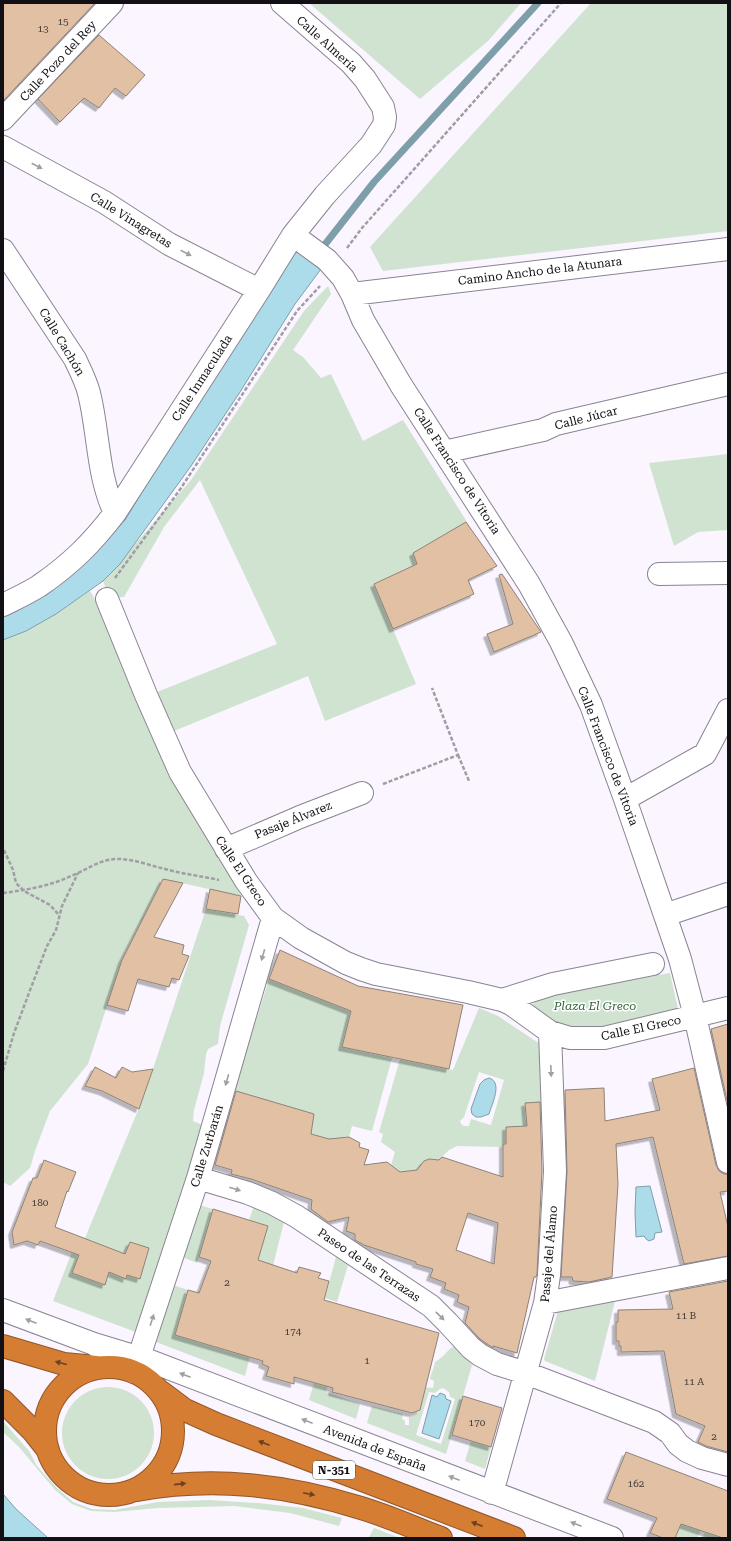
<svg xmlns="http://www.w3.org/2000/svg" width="731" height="1541" font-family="'Roboto Serif',serif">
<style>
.green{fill:#cfe3d0;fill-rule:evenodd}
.water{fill:#acdcea;stroke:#7e9faa}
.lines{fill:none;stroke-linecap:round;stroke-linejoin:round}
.stream{stroke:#7e9faa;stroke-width:7}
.building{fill:#e1c0a4;stroke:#8e8277;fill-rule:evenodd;filter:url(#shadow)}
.minor-casing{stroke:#8a8492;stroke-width:24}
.highway-casing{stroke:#915728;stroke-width:24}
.path{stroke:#a19da5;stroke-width:2.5;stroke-dasharray:4 2;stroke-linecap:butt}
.minor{stroke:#fff;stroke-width:22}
.highway{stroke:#d57d33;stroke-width:22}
.oneway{fill:#a09fa1}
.oneway2{fill:#6a4122}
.labels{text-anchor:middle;stroke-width:3;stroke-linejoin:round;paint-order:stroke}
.number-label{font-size:10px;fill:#463c39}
.shield{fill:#fff;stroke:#59585b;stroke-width:1}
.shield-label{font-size:11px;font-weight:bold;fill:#121015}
.street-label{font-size:12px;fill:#121015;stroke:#fff}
.park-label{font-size:12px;font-style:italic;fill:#35633a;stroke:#fff}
</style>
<defs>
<filter id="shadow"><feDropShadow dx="-3.5" dy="3.5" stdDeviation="0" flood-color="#0004"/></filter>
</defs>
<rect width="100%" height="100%" fill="#faf5ff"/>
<path class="green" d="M309 3H521L488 41 420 99Z
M591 3H728V231L383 271 370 247Z
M328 286 331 294 293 350 303 357 321 378 331 374 363 441 403 420 467 522 413 553 417 564 374 584 416 684 325 721 308 676 174 731 157 692 277 644 200 480 164 527 124 597 107 599V591L103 581 191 480 304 311Z
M728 454V530L698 532 674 546 649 463Z
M90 591 101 610 241 896 163 879 122 960 88 1064 50 1111 35 1151 30 1168 10 1186 3 1182V640L26 631 56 614Z
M206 909 244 916 249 925 220 1026 218 1044 208 1049 206 1054 204 1073 194 1110 193 1121 207 1127 141 1334 53 1301 78 1236 85 1238 144 1096ZM85 1239 125 1254 130 1242 149 1249 140 1279 127 1275 126 1279 109 1272 104 1285 72 1273Z
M670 973 678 1009C638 1020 593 1037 552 1022 545 1020 538 1013 532 1008 533 1001 540 999 546 996Z
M269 979 351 1011 342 1047 392 1058 372 1131 352 1126 349 1137 337 1138 336 1141 301 1155 314 1114 234 1091Z
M479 1008 498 1016 540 1044 542 1125 506 1127V1144H503V1147L457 1146 449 1150 439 1160C429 1159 422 1159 420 1170L396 1173 391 1165 395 1152 381 1142 383 1134 379 1132 400 1059 453 1070ZM479 1072 504 1080 491 1125 471 1119 469 1126H464L461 1124 460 1121 464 1117Z
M199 1205 213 1209 197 1263 182 1257Z
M254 1206 284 1222 245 1376 156 1342 173 1285 188 1290 175 1335 231 1352 268 1226 249 1220Z
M336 1257 348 1265 337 1302 325 1298Z
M615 1301 595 1381 545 1361 544 1359 558 1311Z
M326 1341 324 1371 327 1387 326 1392 360 1404 356 1419 309 1400Z
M454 1346 472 1365 446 1454 367 1423 372 1406 403 1414 402 1419 405 1421V1425H409V1417L418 1413 425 1387 433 1388 434 1381 430 1379C431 1373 434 1369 435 1362 443 1358 446 1351 454 1346ZM443 1388 449 1392 450 1397 455 1399 441 1444 416 1435 429 1392 435 1393 440 1389Z
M62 1433a46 46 0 1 1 92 0a46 46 0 1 1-92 0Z
M3 1421 29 1451 37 1466 57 1488 73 1502 92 1509 114 1510 158 1502 209 1500 258 1503 303 1508 342 1518 339 1526 290 1513 235 1506 158 1508 114 1512 91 1511 72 1504 55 1490 19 1447 3 1432Z
M471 1441 491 1447 485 1469 465 1461Z
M681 1522 701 1530 697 1538H675Z
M374 1528 400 1538 369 1537Z
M705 1532 723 1538H702Z"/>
<path class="water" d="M295 246 324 265 295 304 240 392 191 466 120 564 103 581 56 614 26 631 3 640V613L102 546 125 520 192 410Z
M489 1078C503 1082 492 1104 489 1114L481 1117H476L472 1114 471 1109 480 1084 484 1080Z
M650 1186 662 1232 655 1233 654 1239 649 1241 646 1239 644 1236 636 1237 635 1212 636 1187Z
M440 1393 445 1395 446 1399 451 1401 439 1439 422 1433 432 1395 437 1397Z
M3 1494 16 1509 48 1538H3Z"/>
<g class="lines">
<path class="stream" d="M319 252 374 182 538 3"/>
</g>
<path class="building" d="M3 3H95L3 101Z
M99 35 145 75 126 96 115 88 99 108 84 98 60 122 38 99Z
M466 522 497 566 468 580 474 594 393 629 374 584 417 564 413 553Z
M502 574 541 632 494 652 487 634 513 624 499 575Z
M163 879 183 883 154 937 184 945 182 954 189 956 179 980 172 978 169 987 138 979 128 1011 107 1005 122 960Z
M210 889 241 896 238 914 206 909Z
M280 950 358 986 463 1005 449 1069 342 1047 351 1011 269 979Z
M728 1024V1105L711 1029Z
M95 1067 116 1078 122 1067 132 1072 153 1069 139 1109 102 1091 85 1086Z
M694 1068 716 1165 719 1171 724 1174H728V1191L720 1192 728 1227V1256L684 1264 653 1137 616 1144 618 1184 612 1277 589 1282 573 1281 572 1277H561L567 1172 565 1090 604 1088 605 1121 660 1110 652 1079Z
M236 1091 314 1114 311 1134 329 1139 349 1137 360 1143 359 1147 369 1150 364 1165 387 1162 400 1172 417 1170 424 1161 429 1159 439 1160 442 1157 503 1177V1144H506V1127L527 1126 525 1103 540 1102 542 1171 537 1274 536 1277H534L517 1353 493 1346V1348L480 1339 465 1323 469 1307 457 1302 459 1295 444 1289 446 1283 430 1277 433 1269 416 1264V1262L364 1245 355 1240V1234L346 1231 349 1217 328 1222 311 1209 312 1200 251 1179 231 1174 232 1170 215 1165ZM468 1213 498 1223 494 1264 456 1250Z
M44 1160 76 1172 68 1192 67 1191 55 1227 125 1254 130 1242 149 1248 140 1279 127 1275 126 1279 109 1272 105 1285 72 1273 79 1255 40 1241 38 1245 27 1241 14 1245 12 1232 33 1178H37Z
M213 1209 268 1226 258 1260 297 1273 299 1267 321 1273 318 1278 329 1281 324 1300 439 1333 420 1410 412 1413 332 1392 333 1388 294 1377V1384L266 1376 269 1367 262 1364 263 1361 175 1335 188 1290 199 1293 211 1261 199 1257Z
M728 1281V1452L706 1446 698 1442 705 1426 676 1414 664 1351 621 1352V1346H619V1341H616V1322H618V1310L673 1309 669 1292Z
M463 1396 502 1408 491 1447 452 1435Z
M626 1452 728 1491V1538H723L681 1524 675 1538H663L650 1533 657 1518 607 1499Z"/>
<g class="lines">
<g class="minor-casing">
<path id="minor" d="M3 119 112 3
M3 147 104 202 169 244 259 290
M293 235 327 260 343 278 352 294 363 320 401 385 529 584 561 642 591 705 625 799 680 959 695 1016 728 1162
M3 250 75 359C80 370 86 381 89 393 99 433 97 475 115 513
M352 294 728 249
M444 452 543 430 556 424 573 420 728 384
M659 574 728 573
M107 599 146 695 180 772 246 881 273 918 301 938 346 963 361 969 376 974 468 992 502 1000 511 1004 550 1032 570 1038H604L728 1008
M3 605C15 599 28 593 39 586 71 564 92 543 115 513L259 290 293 235 325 195 371 145 384 125 385 117 383 107 365 79 351 63 282 3
M625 799 705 754 728 710
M226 849 300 817 362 793
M665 915 728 894
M502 1000 553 984 653 964
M198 1178 248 1193 272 1203 296 1216 431 1306 448 1323 471 1348 480 1355 497 1364 526 1373 654 1422 670 1433 678 1444 687 1451 702 1458 728 1465
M545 1303 728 1268
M3 1310 94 1344 106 1353
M94 1344 150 1361 612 1538
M134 1372 198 1178 273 918
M492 1493 545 1303 549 1275 555 1171 550 1032"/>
</g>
<g class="highway-casing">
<path id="highway" d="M3 1346 64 1364 96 1367
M45 1431a64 64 0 1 1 128 0a64 64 0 1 1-128 0Z
M161 1392 185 1410 216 1424 514 1538
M3 1401 33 1431 48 1450
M137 1490C214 1476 287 1485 361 1508 388 1516 414 1528 441 1538"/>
</g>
<path class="path" d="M347 248 362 228 561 3
M115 578 179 491 297 311 320 286
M458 755 469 781
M383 784 458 755 432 688
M4 850 13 870 16 883 24 891 50 905 59 915
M3 893C26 890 50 886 71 876 84 871 95 863 108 860 127 856 147 865 165 869 183 874 201 876 219 880
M3 1071 14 1033 32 985 47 946 56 930 62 906 78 873"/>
<use href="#minor" class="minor"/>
<use href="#highway" class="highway"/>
</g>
<defs><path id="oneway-solid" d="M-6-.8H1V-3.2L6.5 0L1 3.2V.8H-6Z"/></defs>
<g class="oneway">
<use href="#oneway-solid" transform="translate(37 166) rotate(28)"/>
<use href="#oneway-solid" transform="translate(186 253) rotate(27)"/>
<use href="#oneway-solid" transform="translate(263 955) rotate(106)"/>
<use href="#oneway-solid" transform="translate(551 1071) rotate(88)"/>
<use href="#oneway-solid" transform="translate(227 1080) rotate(106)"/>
<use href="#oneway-solid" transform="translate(235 1189) rotate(17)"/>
<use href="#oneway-solid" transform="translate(440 1316) rotate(44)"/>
<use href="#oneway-solid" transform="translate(152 1320) rotate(-72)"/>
<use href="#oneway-solid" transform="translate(31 1321) rotate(-159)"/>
<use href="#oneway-solid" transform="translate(185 1375) rotate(-159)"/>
<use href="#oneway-solid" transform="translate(307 1421) rotate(-159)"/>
<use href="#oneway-solid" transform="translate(454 1478) rotate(-159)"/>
<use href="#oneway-solid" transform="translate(576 1524) rotate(-159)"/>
</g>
<g class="oneway2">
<use href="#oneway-solid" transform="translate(61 1363) rotate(-165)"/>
<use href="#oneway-solid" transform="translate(264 1443) rotate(-159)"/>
<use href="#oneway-solid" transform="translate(180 1484) rotate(-6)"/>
<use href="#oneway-solid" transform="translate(309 1494) rotate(12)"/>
<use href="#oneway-solid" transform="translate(477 1524) rotate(-159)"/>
</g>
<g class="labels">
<g class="number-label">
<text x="63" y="25">15</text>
<text x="43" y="32">13</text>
<text x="40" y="1206">180</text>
<text x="227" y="1286">2</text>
<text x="686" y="1319">11 B</text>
<text x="293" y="1335">174</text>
<text x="367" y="1364">1</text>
<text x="694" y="1385">11 A</text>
<text x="477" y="1426">170</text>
<text x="714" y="1440">2</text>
<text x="636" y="1487">162</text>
</g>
<rect class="shield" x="313" y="1461" width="42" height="18" rx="3"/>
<g class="shield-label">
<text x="334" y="1474">N-351</text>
</g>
<g class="street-label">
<text transform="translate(327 44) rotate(42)" y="4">Calle Almería</text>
<text transform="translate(58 61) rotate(-47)" y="4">Calle Pozo del Rey</text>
<text transform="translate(131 220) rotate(32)" y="4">Calle Vinagretas</text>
<text transform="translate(540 271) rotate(-7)" y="4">Camino Ancho de la Atunara</text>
<text transform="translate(62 342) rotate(59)" y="4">Calle Cachón</text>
<text transform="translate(202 378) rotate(-57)" y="4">Calle Inmaculada</text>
<text transform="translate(586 418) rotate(-14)" y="4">Calle Júcar</text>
<text transform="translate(457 471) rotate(57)" y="4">Calle Francisco de Vitoria</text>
<text transform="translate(608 756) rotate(69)" y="4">Calle Francisco de Vitoria</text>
<text transform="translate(293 820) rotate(-22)" y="4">Pasaje Álvarez</text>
<text transform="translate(241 871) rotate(56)" y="4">Calle El Greco</text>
<text transform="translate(641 1028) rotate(-12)" y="4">Calle El Greco</text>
<text transform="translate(207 1146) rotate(-73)" y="4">Calle Zurbarán</text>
<text transform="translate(549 1254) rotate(-85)" y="4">Pasaje del Álamo</text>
<text transform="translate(369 1265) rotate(34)" y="4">Paseo de las Terrazas</text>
<text transform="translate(375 1448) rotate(21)" y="4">Avenida de España</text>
</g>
<g class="park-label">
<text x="595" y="1010">Plaza El Greco</text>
</g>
</g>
<rect width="731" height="1541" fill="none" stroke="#121015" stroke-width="8"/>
</svg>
